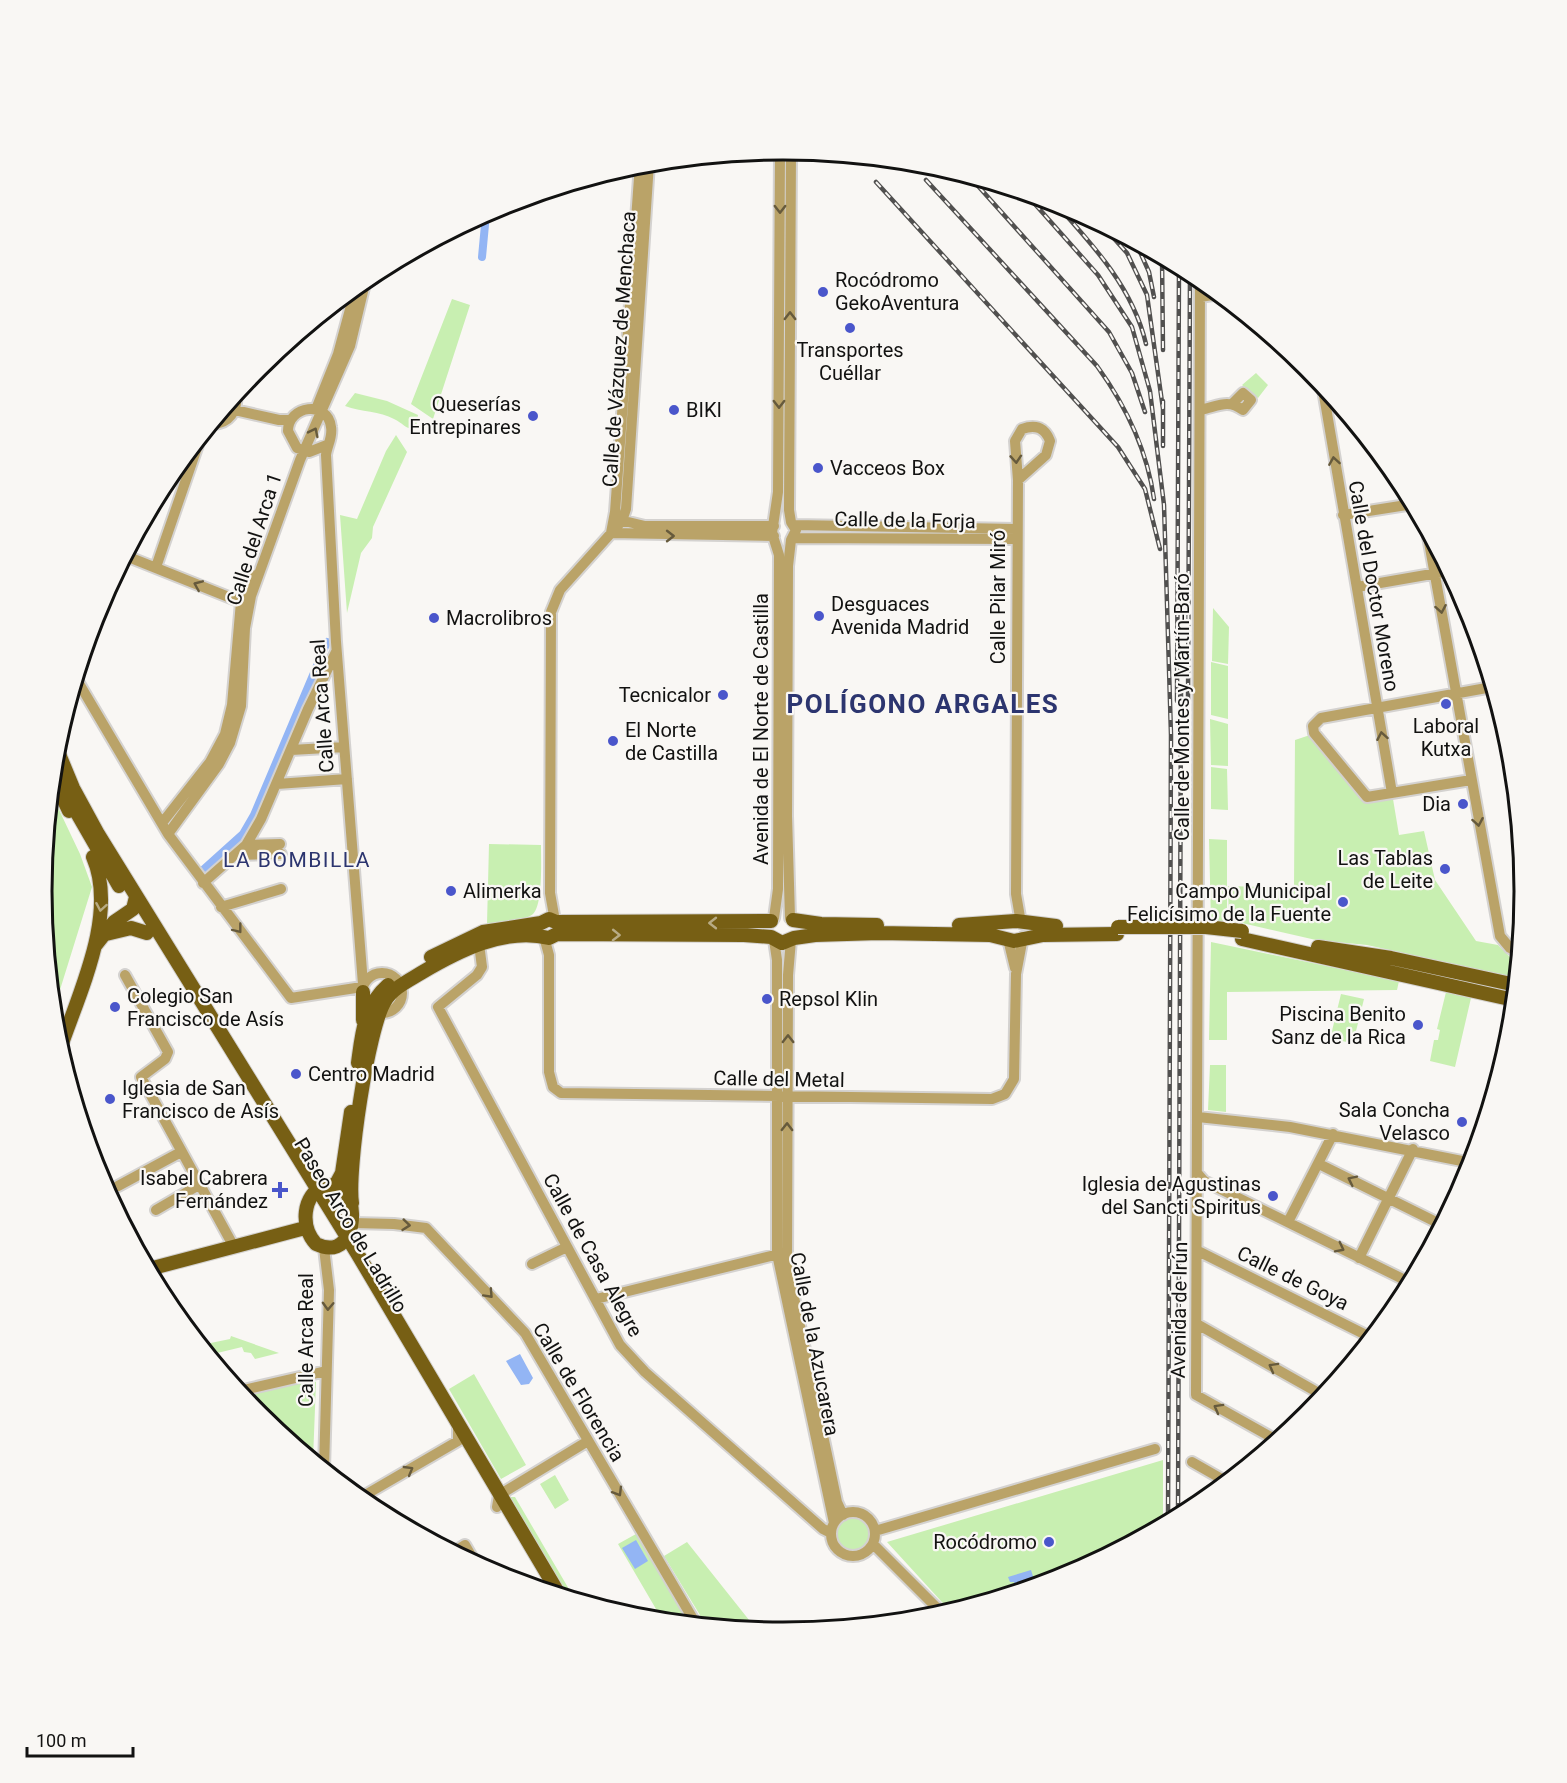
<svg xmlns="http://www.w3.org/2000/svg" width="1567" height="1783" font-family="Roboto,sans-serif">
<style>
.green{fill:#c8efb1}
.water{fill:#93b5f4}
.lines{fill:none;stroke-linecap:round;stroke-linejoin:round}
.canal{stroke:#93b5f4;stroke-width:8}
.major-tunnel{stroke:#d6d5d2;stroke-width:14;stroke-dasharray:14 7;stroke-linecap:butt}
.minor-casing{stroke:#d4d2d0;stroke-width:14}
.major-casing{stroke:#d4d2d0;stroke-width:16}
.minor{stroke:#baa368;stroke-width:10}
.major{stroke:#775f14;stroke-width:14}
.rail-casing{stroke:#51504f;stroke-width:4.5}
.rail{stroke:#f9f7f4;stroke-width:2;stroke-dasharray:7;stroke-linecap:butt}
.major-bridge-casing{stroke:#d4d2d0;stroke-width:16;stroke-linecap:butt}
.major-bridge{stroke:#775f14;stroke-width:14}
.oneway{stroke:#665a3c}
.oneway2{stroke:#b8ab84}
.poi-dot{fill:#4a56cb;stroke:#f9f7f4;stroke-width:2}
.labels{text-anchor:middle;stroke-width:4.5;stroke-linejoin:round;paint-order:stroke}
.poi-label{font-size:20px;fill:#121211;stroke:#f9f7f4;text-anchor:start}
.street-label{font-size:20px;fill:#121211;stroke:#f9f7f4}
.neighbourhood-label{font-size:21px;letter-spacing:1.5px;fill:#2c356f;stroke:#f9f7f4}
.district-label{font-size:26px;font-weight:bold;letter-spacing:1.5px;fill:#2c356f;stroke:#f9f7f4}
.rim{fill:none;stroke:#121211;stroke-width:3}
</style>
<rect width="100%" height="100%" fill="#f9f7f4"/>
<path class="green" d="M452 299 470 305 433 419 411 404Z
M1256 373 1268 385 1258 398 1242 385Z
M355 393 387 401 418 415 416 429C406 430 403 423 394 419 380 411 361 412 345 406Z
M396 435 407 452 373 527 372 538 361 553 347 613 340 515 357 519 386 451Z
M1213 608 1229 627 1228 664 1212 661Z
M1211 662 1228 666V719L1211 715Z
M1210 719 1228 724V766L1211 765Z
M1310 735 1361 800 1392 793 1399 835 1424 831 1435 880 1476 941 1498 945 1512 959 1518 960 1517 978 1367 945 1316 940 1229 920 1228 886 1294 888 1295 740Z
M1211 767 1227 769 1228 810 1211 809Z
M52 795 80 854 92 887 54 1009 42 891Z
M1209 839 1227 840V923L1211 922Z
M489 844 541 845C541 859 543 905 533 914 524 922 499 921 487 924Z
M1211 942 1399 981 1397 990 1227 992V1040H1209Z
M1446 992 1471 998 1455 1067 1430 1061 1434 1040H1438L1440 1030 1437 1029Z
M1341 994 1364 999 1353 1043 1330 1039Z
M1210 1065H1226V1112L1208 1110Z
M231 1336 279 1353 255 1359 251 1353 244 1352 242 1347 209 1355 201 1345 230 1339Z
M474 1374 526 1465 501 1479 449 1389Z
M313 1380 316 1382 313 1460 259 1416 245 1396Z
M1163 1460V1526L1067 1577 951 1612 887 1542Z
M555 1475 569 1500 555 1509 540 1484Z
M509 1497H515L573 1596H564Z
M836 1535a17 17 0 1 1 34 0a17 17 0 1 1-34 0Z
M636 1534 684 1616 673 1622 663 1621 618 1544Z
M687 1542 757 1630 706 1625 664 1556Z"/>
<path class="water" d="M520 1354 533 1378 529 1384 521 1385 506 1361Z
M636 1540 648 1561 635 1569 622 1548Z
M1031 1570 1036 1586 1017 1592 1014 1582H1010L1008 1577Z"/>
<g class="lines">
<path class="canal" d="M482 257 486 214
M203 870 243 834 254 815 327 642"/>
<path class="major-tunnel" d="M1490 987 1515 992"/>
<g class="minor-casing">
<path id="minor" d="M1200 279 1196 1395 1278 1441
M1200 297 1219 294
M1322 384 1392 793
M316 409 338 354 356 287
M235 410 279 420H290
M1200 410C1217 407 1227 398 1243 410L1251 400 1243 393 1233 403
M213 424C229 423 238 411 236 395
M327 445 309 452 297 448 288 431C288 405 328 400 331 427 333 437 327 446 326 455L336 642 363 984
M1018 480 1046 455 1050 441C1045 428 1036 424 1022 429L1015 441 1018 480 1016 894 1021 923
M1343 515 1413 504
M616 519 645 526H774
M794 525 1016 529
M1427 531 1500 936 1510 948 1519 953
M611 533 615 512 640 164
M611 533 774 536
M793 538 1016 539
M126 556 241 602
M156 567 200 439
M1357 587 1449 571
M77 680 168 834 291 998 362 987
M291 750 344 747
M1471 780 1367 797 1314 733 1313 726 1321 718 1492 687
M277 784 347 779
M162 823 210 762 225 734 232 705 241 602 251 574
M168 834 219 764 230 743 241 706 245 628 251 596 300 460 350 346 366 279
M246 845 280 844
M235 855 281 854
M203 883 246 845 261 819 308 709 336 652
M221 907 281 889
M774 918 778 889 779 555 772 533 778 492 780 150
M790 918 787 816 788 566 791 540 796 530 791 522 789 510 791 151
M555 921 550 893 551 612 560 590 622 521 626 509 649 163
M544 937 549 955V1072L553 1087 561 1093 992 1099 1005 1094 1014 1079 1016 974 1023 937
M1008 939 1015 968
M774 940 777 960V1254L834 1523
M791 940 788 975 787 1264 837 1502 843 1515
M479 944 482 967 477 975 438 1007 620 1345 645 1372 823 1529 831 1533
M362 993a20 20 0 1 1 40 0a20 20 0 1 1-40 0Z
M125 975 168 1052 165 1059 141 1077 234 1247
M1198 1117 1290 1127 1472 1163
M1319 1164 1442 1225
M1198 1174 1204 1181 1411 1283
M118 1186 181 1152
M156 1210 199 1185
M1288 1222 1333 1134
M353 1223 394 1224 426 1228 525 1333 696 1624
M324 1248 329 1290 324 1469
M1198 1251 1372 1338
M1359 1258 1413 1149
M532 1264 567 1247
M596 1299 783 1253
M1197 1324 1324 1396
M239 1391 326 1371
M1192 1462 1227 1482
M360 1498 458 1441V1426
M497 1507 499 1495 588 1441
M831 1534a22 22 0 1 1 44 0a22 22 0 1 1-44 0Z
M875 1531 1155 1449
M873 1544 943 1614
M454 1552 465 1545 476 1564"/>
</g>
<g class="major-casing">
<path id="major" d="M56 747 73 788 98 834 357 1253 559 1594
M53 777 69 811
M69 799 119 886
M793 920 821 924 877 925
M959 925 1016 921 1056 926
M106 934 131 928 147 933
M1242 939 1514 1000
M95 946 114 922 133 909 136 897
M1318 947 1391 958 1516 985
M431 957 483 932 541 923 549 919 556 922 771 921
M363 992V1020
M60 1049C79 993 118 914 93 857
M358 1063C362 1033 364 1006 388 985
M325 1185 335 1186 347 1193C359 1217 350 1260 316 1244 300 1227 302 1195 325 1185Z
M335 1186 342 1173 351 1112
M352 1203C347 1170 368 1028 385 1001 393 988 408 981 421 973 458 951 505 927 549 938L557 934 744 935 771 937 782 943 794 938 815 935 879 933 990 935 1014 941 1043 935 1117 934
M149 1269 305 1228"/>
</g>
<use href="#minor" class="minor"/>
<use href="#major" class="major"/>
<g class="rail-casing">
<path id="rail" d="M970 177 1109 332 1132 373 1145 412
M926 180 1097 366C1126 406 1147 449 1154 499
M876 182 1118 447 1145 489 1160 549
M1026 194 1098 275 1132 327 1150 391 1164 505 1171 735 1168 1523
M1055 203C1093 245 1133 288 1146 344
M1101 224 1127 253 1147 295 1163 409
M1136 243 1149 272 1154 297
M1162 257 1163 350
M1163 401V446
M1177 701 1179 266
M1188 704 1190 272
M1178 1517 1181 692"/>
</g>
<use href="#rail" class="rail"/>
<g class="major-bridge-casing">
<path id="major-bridge" d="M1118 927H1206L1242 931"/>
</g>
<use href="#major-bridge" class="major-bridge"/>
</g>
<defs><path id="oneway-chevron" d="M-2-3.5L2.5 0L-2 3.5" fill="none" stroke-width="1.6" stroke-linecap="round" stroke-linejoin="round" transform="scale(1.5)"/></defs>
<g class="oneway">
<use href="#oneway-chevron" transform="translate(780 209) rotate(90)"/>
<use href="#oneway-chevron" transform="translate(790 316) rotate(-90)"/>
<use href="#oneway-chevron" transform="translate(779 404) rotate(90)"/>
<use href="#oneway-chevron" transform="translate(314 432) rotate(-64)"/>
<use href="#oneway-chevron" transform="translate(1016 459) rotate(86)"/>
<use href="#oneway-chevron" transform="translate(1334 461) rotate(-99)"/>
<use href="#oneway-chevron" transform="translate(670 536)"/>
<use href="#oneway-chevron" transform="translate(198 585) rotate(-157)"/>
<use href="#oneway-chevron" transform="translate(1441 609) rotate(80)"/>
<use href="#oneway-chevron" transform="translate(1382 736) rotate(-100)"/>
<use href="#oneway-chevron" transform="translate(1478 822) rotate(80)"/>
<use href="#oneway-chevron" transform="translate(238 929) rotate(52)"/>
<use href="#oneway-chevron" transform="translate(788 1039) rotate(-90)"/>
<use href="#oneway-chevron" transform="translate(787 1127) rotate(-89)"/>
<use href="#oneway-chevron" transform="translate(1352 1180) rotate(-154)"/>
<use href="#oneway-chevron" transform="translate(406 1225) rotate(6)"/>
<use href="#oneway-chevron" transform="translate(1340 1248) rotate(27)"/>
<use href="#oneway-chevron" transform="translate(489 1294) rotate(47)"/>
<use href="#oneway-chevron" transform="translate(328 1306) rotate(92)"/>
<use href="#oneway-chevron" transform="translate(1273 1367) rotate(-151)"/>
<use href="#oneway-chevron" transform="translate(1218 1408) rotate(-151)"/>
<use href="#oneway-chevron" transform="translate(409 1470) rotate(-30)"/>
<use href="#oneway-chevron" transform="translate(618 1492) rotate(59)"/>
</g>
<g class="oneway2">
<use href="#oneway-chevron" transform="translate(101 907) rotate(100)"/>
<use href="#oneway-chevron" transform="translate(713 923) rotate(180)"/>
<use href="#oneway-chevron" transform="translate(616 935) rotate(1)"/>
</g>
<g class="poi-dot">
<circle cx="823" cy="292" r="6"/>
<circle cx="850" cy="328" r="6"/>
<circle cx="674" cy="410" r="6"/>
<circle cx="533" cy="416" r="6"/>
<circle cx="818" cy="468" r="6"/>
<circle cx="819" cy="616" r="6"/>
<circle cx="434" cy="618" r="6"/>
<circle cx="723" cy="695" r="6"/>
<circle cx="1446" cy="704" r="6"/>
<circle cx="613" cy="741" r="6"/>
<circle cx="1463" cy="804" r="6"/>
<circle cx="1445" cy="869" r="6"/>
<circle cx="451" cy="891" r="6"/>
<circle cx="1343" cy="902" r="6"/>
<circle cx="767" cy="999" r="6"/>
<circle cx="115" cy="1007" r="6"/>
<circle cx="1418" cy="1025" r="6"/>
<circle cx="296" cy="1074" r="6"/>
<circle cx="110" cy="1099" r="6"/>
<circle cx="1462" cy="1122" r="6"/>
<path d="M277 1181h6v6h6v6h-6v6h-6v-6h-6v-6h6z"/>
<circle cx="1273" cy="1196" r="6"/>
<circle cx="1049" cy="1542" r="6"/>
</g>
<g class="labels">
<g class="poi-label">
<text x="835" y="287">Rocódromo<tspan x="835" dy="23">GekoAventura</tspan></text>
<text x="850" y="357" text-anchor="middle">Transportes<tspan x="850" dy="23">Cuéllar</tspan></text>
<text x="521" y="411" text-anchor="end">Queserías<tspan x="521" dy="23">Entrepinares</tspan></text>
<text x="686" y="417">BIKI</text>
<text x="830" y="475">Vacceos Box</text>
<text x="831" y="611">Desguaces<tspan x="831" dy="23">Avenida Madrid</tspan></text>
<text x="446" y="625">Macrolibros</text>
<text x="711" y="702" text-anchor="end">Tecnicalor</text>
<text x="1446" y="733" text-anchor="middle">Laboral<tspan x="1446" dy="23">Kutxa</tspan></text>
<text x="625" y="737">El Norte<tspan x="625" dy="23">de Castilla</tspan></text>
<text x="1451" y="811" text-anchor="end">Dia</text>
<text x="1433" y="865" text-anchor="end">Las Tablas<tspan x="1433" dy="23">de Leite</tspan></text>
<text x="463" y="898">Alimerka</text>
<text x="1331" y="898" text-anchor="end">Campo Municipal<tspan x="1331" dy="23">Felicísimo de la Fuente</tspan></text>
<text x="127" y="1003">Colegio San<tspan x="127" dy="23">Francisco de Asís</tspan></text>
<text x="779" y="1006">Repsol Klin</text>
<text x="1406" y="1021" text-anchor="end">Piscina Benito<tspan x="1406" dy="23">Sanz de la Rica</tspan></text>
<text x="308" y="1081">Centro Madrid</text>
<text x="122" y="1095">Iglesia de San<tspan x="122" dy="23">Francisco de Asís</tspan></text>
<text x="1450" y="1117" text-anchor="end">Sala Concha<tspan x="1450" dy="23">Velasco</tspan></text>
<text x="268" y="1185" text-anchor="end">Isabel Cabrera<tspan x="268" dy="23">Fernández</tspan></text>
<text x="1261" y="1191" text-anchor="end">Iglesia de Agustinas<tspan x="1261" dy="23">del Sancti Spiritus</tspan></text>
<text x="1037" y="1549" text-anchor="end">Rocódromo</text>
</g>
<g class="street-label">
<text transform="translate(619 349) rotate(-86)" y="7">Calle de Vázquez de Menchaca</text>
<text transform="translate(905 520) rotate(1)" y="7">Calle de la Forja</text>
<text transform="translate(254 539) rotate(-72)" y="7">Calle del Arca 1</text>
<text transform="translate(1374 586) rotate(80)" y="7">Calle del Doctor Moreno</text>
<text transform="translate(998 597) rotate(-90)" y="7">Calle Pilar Miró</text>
<text transform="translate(322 706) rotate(-94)" y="7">Calle Arca Real</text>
<text transform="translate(1182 707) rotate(-90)" y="7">Calle de Montes y Martín-Baró</text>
<text transform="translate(761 729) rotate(-90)" y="7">Avenida de El Norte de Castilla</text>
<text transform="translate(779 1079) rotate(1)" y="7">Calle del Metal</text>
<text transform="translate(351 1225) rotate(59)" y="7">Paseo Arco de Ladrillo</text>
<text transform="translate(593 1255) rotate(61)" y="7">Calle de Casa Alegre</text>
<text transform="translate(1293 1278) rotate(26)" y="7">Calle de Goya</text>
<text transform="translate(1179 1310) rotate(-89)" y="7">Avenida de Irún</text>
<text transform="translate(306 1340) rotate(-90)" y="7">Calle Arca Real</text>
<text transform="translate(815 1344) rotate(79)" y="7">Calle de la Azucarera</text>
<text transform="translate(579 1392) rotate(59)" y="7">Calle de Florencia</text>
</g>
<g class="neighbourhood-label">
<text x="297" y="867">LA BOMBILLA</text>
</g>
<g class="district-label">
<text x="923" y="713">POLÍGONO ARGALES</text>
</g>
</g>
<path d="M0 0H1567V1783H0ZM52 891a731 731 0 1 1 1462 0a731 731 0 1 1-1462 0Z" fill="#f9f7f4" fill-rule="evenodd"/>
<path class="rim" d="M52 891a731 731 0 1 1 1462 0a731 731 0 1 1-1462 0Z"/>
<path d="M27 1747v9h106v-9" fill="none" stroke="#121211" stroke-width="3"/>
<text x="36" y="1747" font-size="18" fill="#121211" stroke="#f9f7f4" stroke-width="4.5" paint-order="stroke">100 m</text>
</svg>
